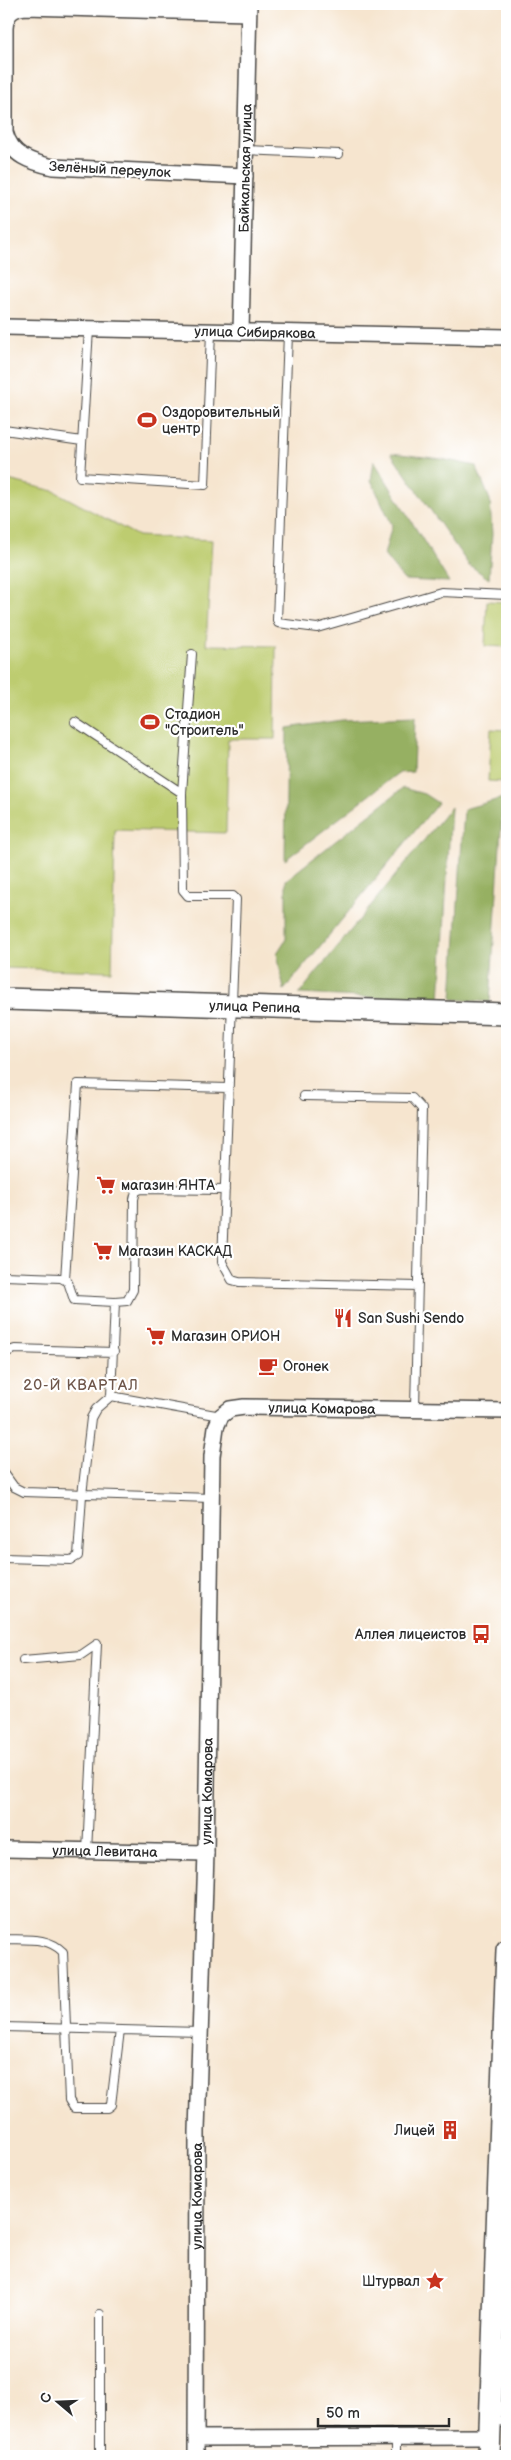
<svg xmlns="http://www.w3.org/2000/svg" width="511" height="2460" font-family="'Balsamiq Sans',sans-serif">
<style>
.green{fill:#bdcc6f;stroke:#747c4d}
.forest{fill:#96b062;stroke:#606e46}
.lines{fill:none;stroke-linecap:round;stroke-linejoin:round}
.lane-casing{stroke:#494744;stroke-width:10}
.street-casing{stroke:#494744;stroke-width:18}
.secondary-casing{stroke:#494744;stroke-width:24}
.lane{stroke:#fff;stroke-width:8}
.street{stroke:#fff;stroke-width:15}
.secondary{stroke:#fff;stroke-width:21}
.labels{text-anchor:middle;stroke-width:4.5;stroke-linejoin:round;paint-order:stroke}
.street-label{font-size:14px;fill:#2b2b2b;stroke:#fff}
.poi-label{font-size:14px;fill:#2b2b2b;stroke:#fff;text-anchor:start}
.neighbourhood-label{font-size:15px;letter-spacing:1px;fill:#6f574b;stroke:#fff}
</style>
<rect width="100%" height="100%" fill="#fff"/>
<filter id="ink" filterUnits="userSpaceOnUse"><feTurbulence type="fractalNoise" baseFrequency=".02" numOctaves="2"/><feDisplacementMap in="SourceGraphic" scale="10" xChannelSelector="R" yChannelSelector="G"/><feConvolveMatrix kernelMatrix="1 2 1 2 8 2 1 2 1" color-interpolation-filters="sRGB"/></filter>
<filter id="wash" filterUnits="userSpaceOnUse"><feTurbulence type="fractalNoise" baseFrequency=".0096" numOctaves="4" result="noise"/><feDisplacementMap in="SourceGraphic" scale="20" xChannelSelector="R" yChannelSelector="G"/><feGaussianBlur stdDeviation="1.12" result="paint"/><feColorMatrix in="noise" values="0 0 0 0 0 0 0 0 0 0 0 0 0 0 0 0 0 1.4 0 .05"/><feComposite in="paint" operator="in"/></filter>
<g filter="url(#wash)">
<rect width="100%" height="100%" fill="#f6e5cf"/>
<path class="green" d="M4 479 54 491 138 536 212 540 206 645 276 646 275 739H228L226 833 115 830 112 971 4 968Z
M487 601 507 602 506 647 485 646Z
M491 729 506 730 503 782 488 781Z"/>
<path class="forest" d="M391 453 442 459 476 466 490 500 492 534 489 579 468 564Z
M374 461 449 582 404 580 384 555 392 525 371 480Z
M415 717 413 772 398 773 285 860 287 728 342 720Z
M403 788 424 794 438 803 284 990 277 953 286 939V880Z
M503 798 490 1002 452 999 464 809Z
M451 807 440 1001 299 994Z"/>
</g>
<g filter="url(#ink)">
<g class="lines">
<g class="lane-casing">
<path id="lane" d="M245 150 339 154
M89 329 80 477 205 485 211 332
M288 334 277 620 278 623 317 628 441 592 507 595
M4 430 82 441
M192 654 182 793 183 890 188 896H233L236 899 222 1262 232 1280 239 1282 418 1286
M75 722 182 793
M304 1096 412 1098 422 1109 415 1408
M4 1276 61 1278 68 1282 74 1300 115 1302 111 1396 96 1409 91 1418 82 1495 78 1556 71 1560 4 1558
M65 1279 78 1084 228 1088
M115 1302 127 1301 133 1290 134 1199 136 1191 142 1189 225 1190
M4 1353 15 1349 114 1352
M111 1396 221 1416
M4 1473 14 1487 24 1492 211 1498
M23 1660 81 1655 97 1644 87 1852
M4 1939C25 1940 48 1936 63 1952L69 2100 74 2108H107L111 2105 120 2030
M4 2027 200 2032
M492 2421H507
M100 2456V2314
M396 2456V2437"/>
</g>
<g class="street-casing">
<g id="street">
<path d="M245 176 53 167C31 162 11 156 5 132V28C6 14 12 8 26 7L248 13"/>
<path id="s1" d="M4 327 507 337"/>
<path id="s2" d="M241 332 249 4"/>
<path id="s3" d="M4 1849 206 1853"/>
<path d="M196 2438 489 2437"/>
<path id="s4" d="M196 2456 197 2131 206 1853 212 1456 216 1427 221 1416 230 1409 244 1407 507 1411"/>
</g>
</g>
<g class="secondary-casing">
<g id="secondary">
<path id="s5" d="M4 999 507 1014"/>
<path d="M489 2456 507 1950"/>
</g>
</g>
<use href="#lane" class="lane"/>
<use href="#street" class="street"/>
<use href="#secondary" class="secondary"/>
</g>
</g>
<defs>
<g id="stadium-bare" transform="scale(1.5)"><path d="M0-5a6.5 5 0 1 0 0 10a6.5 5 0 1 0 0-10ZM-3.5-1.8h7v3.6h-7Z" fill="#c8321e" stroke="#fff" stroke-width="2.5" paint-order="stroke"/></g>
<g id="supermarket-bare" transform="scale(1.5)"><path d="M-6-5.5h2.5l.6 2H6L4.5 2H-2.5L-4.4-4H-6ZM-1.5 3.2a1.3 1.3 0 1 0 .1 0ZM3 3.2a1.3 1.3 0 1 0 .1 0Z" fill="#c8321e" stroke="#fff" stroke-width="2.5" paint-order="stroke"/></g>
<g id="restaurant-bare" transform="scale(1.5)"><path d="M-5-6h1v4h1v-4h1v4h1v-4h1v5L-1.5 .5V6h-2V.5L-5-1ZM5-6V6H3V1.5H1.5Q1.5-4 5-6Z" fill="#c8321e" stroke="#fff" stroke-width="2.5" paint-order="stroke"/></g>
<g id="cafe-bare" transform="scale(1.5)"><path d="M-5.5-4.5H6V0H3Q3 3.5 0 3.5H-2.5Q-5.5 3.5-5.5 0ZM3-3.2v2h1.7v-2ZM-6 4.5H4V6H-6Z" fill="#c8321e" stroke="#fff" stroke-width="2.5" paint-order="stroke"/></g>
<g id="bus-bare" transform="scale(1.5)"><path d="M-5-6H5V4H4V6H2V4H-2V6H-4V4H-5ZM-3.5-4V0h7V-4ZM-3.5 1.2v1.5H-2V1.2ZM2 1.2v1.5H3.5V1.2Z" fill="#c8321e" stroke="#fff" stroke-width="2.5" paint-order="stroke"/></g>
<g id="building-bare" transform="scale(1.5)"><path d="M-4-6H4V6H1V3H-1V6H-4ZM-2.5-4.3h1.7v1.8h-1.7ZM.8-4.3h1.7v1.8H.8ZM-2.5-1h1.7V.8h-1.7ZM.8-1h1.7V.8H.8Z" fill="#c8321e" stroke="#fff" stroke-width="2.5" paint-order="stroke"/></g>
<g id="sight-bare" transform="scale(1.5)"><path d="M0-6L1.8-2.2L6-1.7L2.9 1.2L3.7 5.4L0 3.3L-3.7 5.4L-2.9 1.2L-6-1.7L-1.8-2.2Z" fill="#c8321e" stroke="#fff" stroke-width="2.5" paint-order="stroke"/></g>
</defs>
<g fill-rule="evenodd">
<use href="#stadium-bare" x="147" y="420"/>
<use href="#stadium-bare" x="150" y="722"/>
<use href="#supermarket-bare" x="106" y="1185"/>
<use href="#supermarket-bare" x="103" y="1251"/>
<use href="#restaurant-bare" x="343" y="1318"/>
<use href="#supermarket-bare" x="156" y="1336"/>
<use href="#cafe-bare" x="268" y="1366"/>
<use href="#bus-bare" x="481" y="1634"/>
<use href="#building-bare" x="450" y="2130"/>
<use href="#sight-bare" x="435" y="2281"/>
</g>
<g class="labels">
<g class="street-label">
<text dy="5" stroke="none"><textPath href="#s2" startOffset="164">Байкальская улица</textPath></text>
<text transform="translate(110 169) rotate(3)" y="5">Зелёный переулок</text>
<text dy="5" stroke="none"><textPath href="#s1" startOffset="251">улица Сибирякова</textPath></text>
<text dy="5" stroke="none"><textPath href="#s5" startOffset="251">улица Репина</textPath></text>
<text dy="5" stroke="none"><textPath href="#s4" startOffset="1145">улица Комарова</textPath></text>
<text dy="5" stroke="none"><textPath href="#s4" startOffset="665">улица Комарова</textPath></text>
<text dy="5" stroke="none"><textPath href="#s3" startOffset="101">улица Левитана</textPath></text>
<text dy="5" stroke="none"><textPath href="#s4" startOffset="260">улица Комарова</textPath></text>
</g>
<g class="poi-label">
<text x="162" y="417">Оздоровительный<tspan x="162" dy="16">центр</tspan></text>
<text x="165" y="719">Стадион<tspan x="165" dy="16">"Строитель"</tspan></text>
<text x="121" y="1190">магазин ЯНТА</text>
<text x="118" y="1256">Магазин КАСКАД</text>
<text x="358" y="1323">San Sushi Sendo</text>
<text x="171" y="1341">Магазин ОРИОН</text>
<text x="283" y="1371">Огонек</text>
<text x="466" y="1639" text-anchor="end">Аллея лицеистов</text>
<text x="435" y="2135" text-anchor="end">Лицей</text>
<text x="420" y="2286" text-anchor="end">Штурвал</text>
</g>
<g class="neighbourhood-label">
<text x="81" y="1390">20-Й КВАРТАЛ</text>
</g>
</g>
<rect width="511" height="2460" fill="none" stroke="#fff" stroke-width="20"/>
<g transform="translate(58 2402) rotate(289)" stroke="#ffffff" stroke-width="4" paint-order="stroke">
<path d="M0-4L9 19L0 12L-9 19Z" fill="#2b2b2b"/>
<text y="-8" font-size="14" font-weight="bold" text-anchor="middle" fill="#2b2b2b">С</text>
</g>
<path d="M318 2418v8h131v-8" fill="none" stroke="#2b2b2b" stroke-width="2.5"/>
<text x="326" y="2418" font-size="15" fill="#2b2b2b" stroke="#ffffff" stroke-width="4" paint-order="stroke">50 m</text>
</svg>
